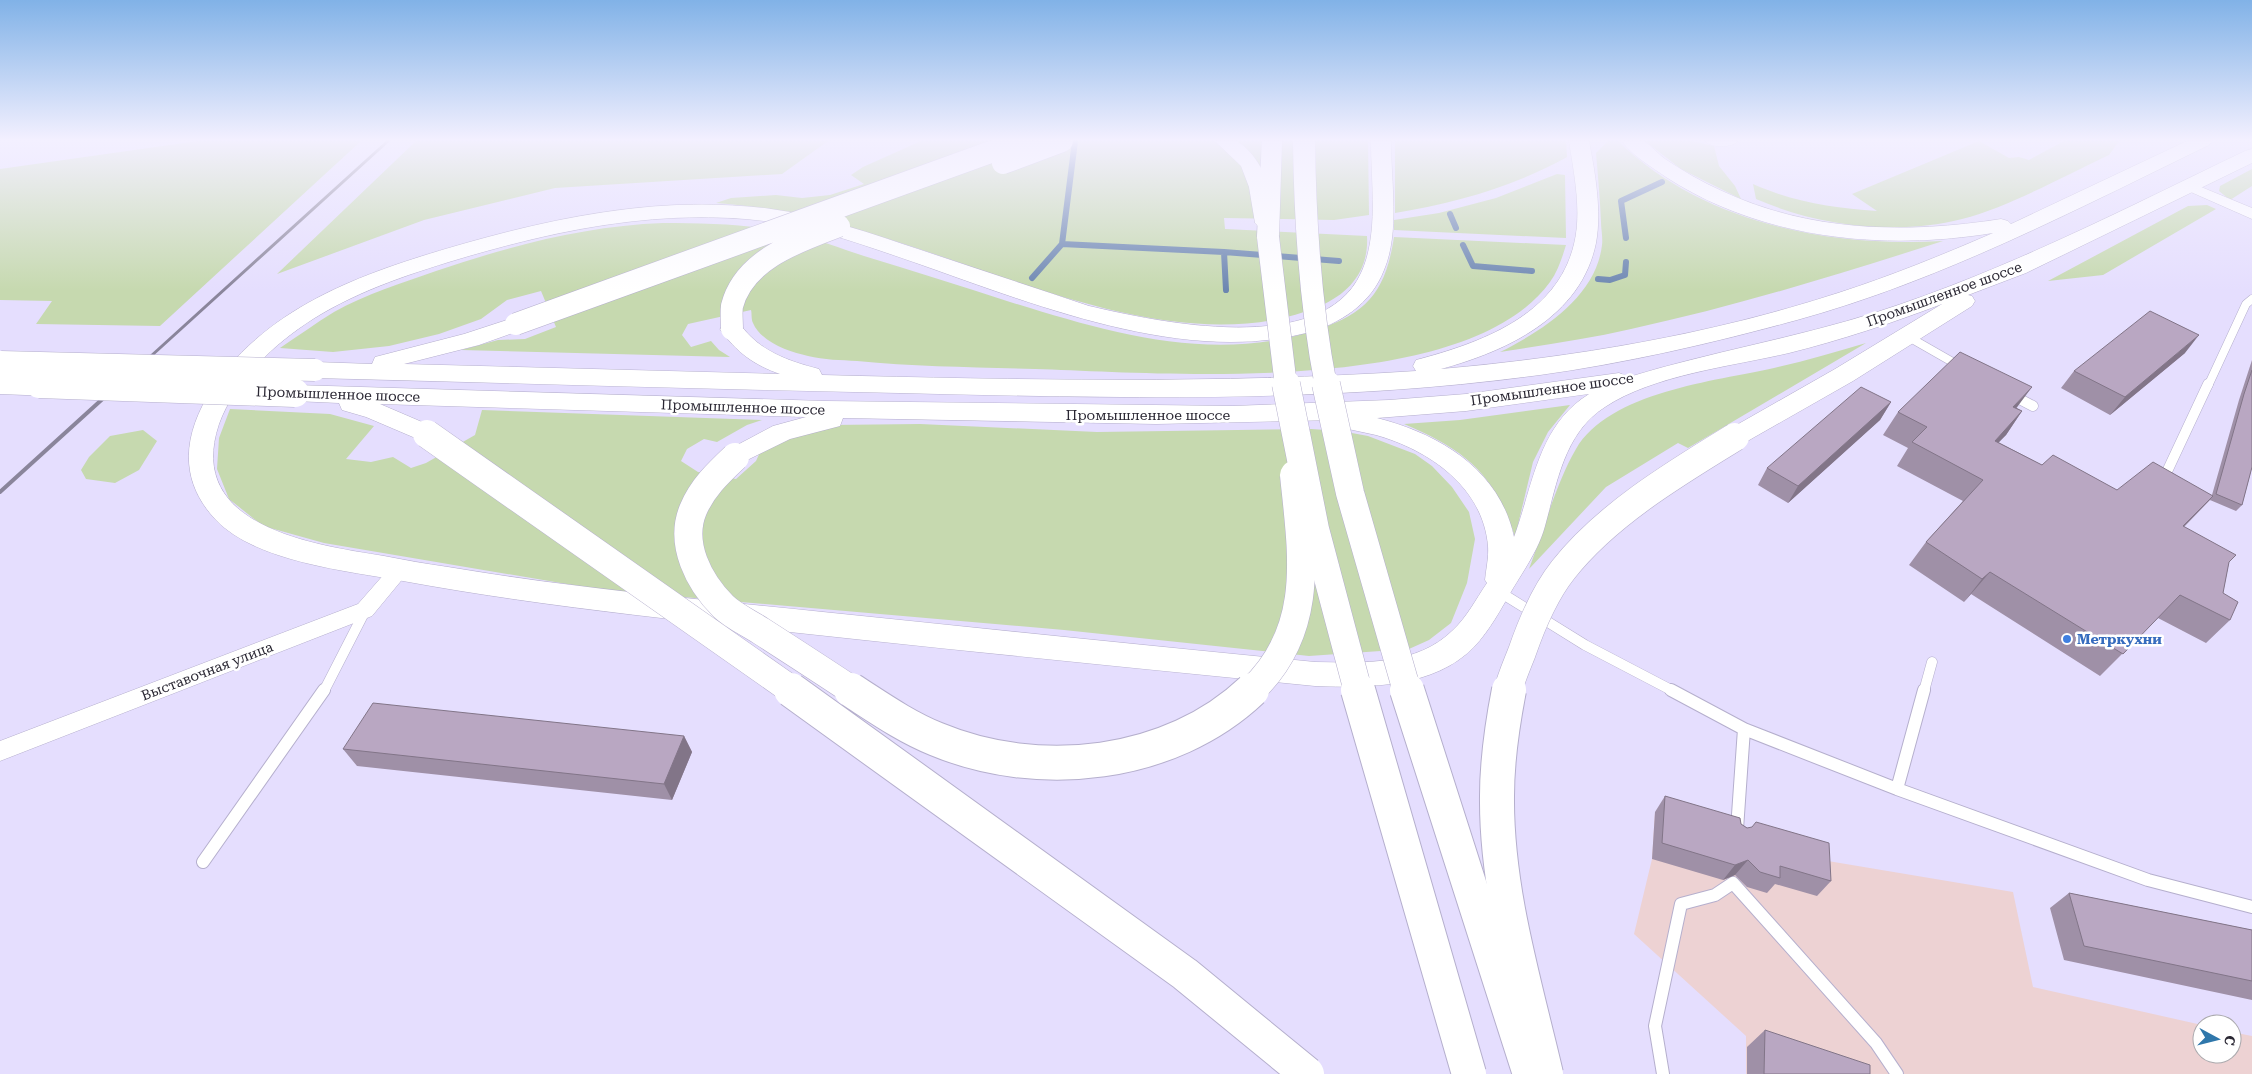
<svg xmlns="http://www.w3.org/2000/svg" width="2252" height="1074" font-family="'Roboto Serif',serif">
<style>
.industrial{fill:#edd2d3}
.green{fill:#c6d9af}
.lines{fill:none;stroke-linecap:round;stroke-linejoin:round}
.stream{stroke:#6c86b0;stroke-width:6}
.service-far2-casing{stroke:#b5afcd;stroke-width:9}
.service-far1-casing{stroke:#b5afcd;stroke-width:11}
.service-casing{stroke:#b5afcd;stroke-width:14}
.minor-casing{stroke:#b5afcd;stroke-width:1}
.secondary-casing{stroke:#b5afcd;stroke-width:1}
.trunk-casing{stroke:#b5afcd;stroke-width:1}
.service-far2{stroke:#fff;stroke-width:8}
.service-far1{stroke:#fff;stroke-width:10}
.service{stroke:#fff;stroke-width:12}
.minor{fill:#fff;fill-rule:evenodd}
.secondary{fill:#fff;fill-rule:evenodd}
.trunk{fill:#fff;fill-rule:evenodd}
.rail-far1{stroke:#8a859b;stroke-width:3}
.rail{stroke:#8a859b;stroke-width:4}
.secondary-bridge-far2-casing{stroke:#b5afcd;stroke-width:23;stroke-linecap:butt}
.secondary-bridge-far1-casing{stroke:#b5afcd;stroke-width:29;stroke-linecap:butt}
.secondary-bridge-casing{stroke:#b5afcd;stroke-width:36;stroke-linecap:butt}
.trunk-bridge-far2-casing{stroke:#b5afcd;stroke-width:23;stroke-linecap:butt}
.trunk-bridge-far1-casing{stroke:#b5afcd;stroke-width:29;stroke-linecap:butt}
.trunk-bridge-casing{stroke:#b5afcd;stroke-width:36;stroke-linecap:butt}
.secondary-bridge-far2{stroke:#fff;stroke-width:22}
.secondary-bridge-far1{stroke:#fff;stroke-width:28}
.secondary-bridge{stroke:#fff;stroke-width:34}
.trunk-bridge-far2{stroke:#fff;stroke-width:22}
.trunk-bridge-far1{stroke:#fff;stroke-width:28}
.trunk-bridge{stroke:#fff;stroke-width:34}
.wall{fill:#9f90a7}
.shaded-wall{fill:#827588}
.building{fill:#b9a7c2;stroke:#827588}
.shop-dot{fill:#3f7fe0;stroke:#fff;stroke-width:2}
.labels{text-anchor:middle;stroke-width:5;stroke-linejoin:round;paint-order:stroke}
.street-label{font-size:14px;fill:#2a2733;stroke:#fff}
.shop-label{font-size:14px;font-weight:bold;fill:#366cbe;stroke:#fff;text-anchor:start}
</style>
<rect width="100%" height="100%" fill="#e5defe"/>
<path class="industrial" d="M1655 812 1816 859 2013 892 2033 987 2202 1025V1054H2232V1032L2252 1036V1074H1746V1036L1634 934 1652 859Z"/>
<path class="green" d="M198 141H361L160 326 36 324 52 301 0 300V169Z
M416 141H828L782 174 555 188 424 220 277 274Z
M921 141H1368L1369 215 1334 220 1224 218 1225 229 1367 236C1369 270 1350 293 1320 306 1184 364 1003 271 871 234 820 219 769 207 716 203L731 198 776 195 802 198 830 195 864 184 851 175 863 167Z
M1395 141H1566L1567 157C1513 187 1455 203 1395 213Z
M1608 141H1618C1702 223 1830 248 1943 241 1840 274 1737 306 1631 329 1588 339 1544 345 1500 352 1542 331 1596 297 1602 245 1603 238 1601 229 1601 222 1600 199 1598 176 1596 153Z
M1645 141H1691L1714 146 1719 166 1735 186 1741 199 1681 169Z
M1979 141 2009 158 2019 157 2029 160 2064 141H2119L2109 155C2064 176 2009 207 1962 219 1896 236 1818 226 1756 199L1753 184C1793 202 1833 208 1877 211L1852 194Z
M2252 169V186L2230 200 2219 191 2220 186Z
M1557 174 1565 175 1566 238 1394 230V220L1439 213 1496 198Z
M2207 205 2216 209 2103 275 2048 281 2188 206Z
M663 223C706 223 748 224 791 233 816 239 840 248 864 256 913 271 962 286 1010 302 1107 332 1209 363 1310 332 1365 315 1385 295 1394 237L1566 245C1562 258 1558 271 1550 282 1466 398 1164 373 1035 369 975 367 916 367 857 361 841 360 824 360 808 356 789 352 761 342 753 323 751 319 752 313 751 310L688 324 682 335 691 347 711 341 719 350 730 357 461 350 498 340 525 339 556 327 541 291 507 300 481 319 439 334 389 346 333 352 280 348C298 336 316 323 334 312 366 294 402 283 436 271 510 246 584 226 663 223Z
M1866 343 1688 448 1678 443 1606 487 1529 569C1543 532 1556 483 1576 449 1609 392 1715 381 1774 368 1805 361 1835 352 1866 343Z
M1570 405 1548 432 1533 462 1515 537C1495 474 1464 449 1404 424L1460 420Z
M230 409 330 414 374 426 346 459 371 462 393 457 411 468 426 463 475 435 482 410 762 420 747 425 717 442 704 439 687 449 681 461 698 472 736 479 756 461 762 448 830 425 920 424 1097 432 1311 429 1341 431 1368 436 1415 454 1432 466 1452 487 1469 512 1475 539 1467 583 1451 623 1429 640 1409 649 1309 656 1064 630 602 590 324 543 263 526 229 499 217 469 219 438Z
M143 430 157 441 139 470 115 483 86 479 81 470 89 457 110 436Z"/>
<g class="lines">
<path class="stream" d="M1450 214 1456 228
M1626 238 1621 201 1662 182
M1062 244 1224 252 1226 290
M1463 245 1473 266 1532 271
M1224 252 1339 261
M1032 278 1062 244 1075 141
M1598 279 1610 280 1625 275 1626 262"/>
<g class="service-far2-casing">
<path id="service-far2" d="M1907 336 1963 368
M2208 386 2246 304 2252 299"/>
</g>
<g class="service-far1-casing">
<path id="service-far1" d="M2010 394 2033 406
M2164 478 2208 384
M1498 591 1585 645 1673 691
M324 691 365 611
M1924 691 1932 662"/>
</g>
<g class="service-casing">
<path id="service" d="M1671 690 1744 729 1737 829
M1744 729 1897 789 2148 880 2252 907
M1897 789 1924 690
M203 862 324 690
M1663 1074 1655 1026 1681 904 1715 895 1733 883 1876 1043 1897 1074"/>
</g>
<g class="minor-casing">
<path id="minor" d="M1705 141H1738C1732 148 1711 148 1705 141Z
M2189 182 2252 208V219L2184 189 2182 186Z
M400 562 407 564 410 570 372 616 0 761V741L358 604 393 564Z"/>
</g>
<g class="secondary-casing">
<path id="secondary" d="M1215 141H1237C1265 160 1271 191 1277 223L1273 227 1266 229 1259 227 1255 223 1249 187 1241 166Z
M1371 141H1391C1391 182 1400 232 1384 270 1371 304 1340 324 1306 333 1174 367 1015 296 890 254 849 240 808 226 765 221 664 209 566 228 469 256 415 272 361 289 313 319 274 344 235 380 219 424 184 527 315 545 384 556 405 560 426 564 448 567 572 588 697 599 823 612 987 629 1151 646 1315 662 1362 663 1417 666 1453 630 1467 617 1476 599 1487 583L1485 580C1486 569 1489 557 1488 546 1483 487 1429 450 1376 435 1364 432 1351 430 1339 427L1336 420 1156 424 843 418 840 426 790 439 735 466 726 463 722 457 726 451 773 426 806 417 380 404 436 428 440 434 436 440 427 443 366 417 342 410 339 403 295 401 286 399 283 393 286 387 295 385 825 401 1233 406 1389 400 1466 394 1619 373 1629 377C1710 352 1796 338 1877 312 2005 271 2124 209 2245 151L2252 149V163L2026 273 1968 295 1972 296 1975 301 1972 306 1853 381 1744 443 1735 446 1726 443 1722 437 1726 431 1835 369 1942 304C1892 323 1841 340 1789 353 1733 366 1653 375 1605 407 1564 433 1557 483 1545 526 1539 549 1524 570 1512 590 1501 609 1490 630 1474 647 1434 688 1368 688 1315 686 1164 671 1014 656 864 640 709 623 555 609 403 581 348 571 256 562 216 520 177 479 184 433 212 389 269 303 372 270 466 243 565 215 668 195 771 209 823 216 872 234 921 250 977 269 1033 287 1089 306 1158 322 1322 358 1361 273 1379 234 1371 183 1371 141ZM1589 394C1538 425 1533 486 1514 537 1500 470 1440 434 1377 418L1466 411Z
M1569 141H1589C1595 172 1602 211 1596 243 1581 317 1507 351 1441 369 1575 357 1709 335 1838 293 1891 276 1942 255 1993 233 1883 251 1761 239 1666 177 1652 167 1631 155 1622 141 1629 141 1640 139 1645 142 1652 146 1658 154 1665 159 1683 171 1702 182 1722 191 1810 232 1906 234 2001 219L2008 221 2011 224 2187 141H2212L2209 145C2075 210 1942 280 1797 320 1713 343 1627 363 1540 375 1328 404 1112 398 899 393 704 389 510 383 315 378L306 376 303 370 306 364 315 362 372 364 375 357 464 334 516 317 524 319 528 324 524 329 479 345 404 364 780 374C754 365 736 352 720 329L724 324 732 322 740 324C759 351 788 361 819 369L822 375C1020 380 1218 384 1416 371L1413 366 1416 360C1480 343 1557 316 1574 244 1582 211 1574 174 1569 141Z"/>
</g>
<g class="trunk-casing">
<path id="trunk" d="M1262 141H1282L1279 237 1276 242 1268 243 1260 242 1257 237Z"/>
</g>
<use href="#service-far2" class="service-far2"/>
<use href="#service-far1" class="service-far1"/>
<use href="#service" class="service"/>
<use href="#minor" class="minor"/>
<use href="#secondary" class="secondary"/>
<use href="#trunk" class="trunk"/>
<path class="rail-far1" d="M118 386 388 141"/>
<path class="rail" d="M0 492 119 384"/>
<g class="secondary-bridge-far2-casing">
<path id="secondary-bridge-far2" d="M1003 163 1062 141
M516 324 1021 141
M732 329C732 322 731 313 732 306 744 259 799 241 839 226
M1 362 315 370
M0 383 76 386"/>
</g>
<g class="secondary-bridge-far1-casing">
<path id="secondary-bridge-far1" d="M39 384 295 393
M427 434 793 691
M735 457C718 473 702 488 693 510 679 544 699 582 723 606 733 616 749 623 761 631 792 651 823 671 853 691
M1251 691C1316 630 1302 554 1294 475
M1508 691C1511 678 1517 665 1522 652 1532 623 1544 594 1563 570 1606 515 1676 473 1735 437"/>
</g>
<g class="secondary-bridge-casing">
<path id="secondary-bridge" d="M791 690 1185 974 1307 1074
M851 690C879 708 906 727 936 739 1039 782 1171 767 1252 690
M1509 690C1502 726 1497 760 1497 796 1496 890 1525 984 1546 1074"/>
</g>
<g class="trunk-bridge-far2-casing">
<path id="trunk-bridge-far2" d="M1304 141C1305 224 1310 304 1326 386
M1268 237 1286 386"/>
</g>
<g class="trunk-bridge-far1-casing">
<path id="trunk-bridge-far1" d="M1286 384 1315 529 1358 691
M1326 384 1350 493 1407 691"/>
</g>
<g class="trunk-bridge-casing">
<path id="trunk-bridge" d="M1358 690 1469 1074
M1407 690 1530 1074"/>
</g>
<use href="#secondary-bridge-far2" class="secondary-bridge-far2"/>
<use href="#secondary-bridge-far1" class="secondary-bridge-far1"/>
<use href="#secondary-bridge" class="secondary-bridge"/>
<use href="#trunk-bridge-far2" class="trunk-bridge-far2"/>
<use href="#trunk-bridge-far1" class="trunk-bridge-far1"/>
<use href="#trunk-bridge" class="trunk-bridge"/>
</g>
<path class="wall" d="M2185 353 2110 415 2061 388 2074 371Z
M2252 360V467L2242 505 2236 511 2210 500 2211 499 2184 527 2229 562 2223 593 2230 620 2206 643 2158 618 2100 676 1971 594 1964 602 1909 565 1926 542 1963 501 1897 466 1908 448 1883 435 1898 412 2017 408 2022 411 2006 435 1998 442 2042 465 2117 490 2212 495 2239 400Z
M1891 402 1880 420 1788 503 1758 485 1767 468Z
M684 736 692 752 672 800 357 766 343 749Z
M1665 796 1741 824 1831 881 1817 896 1775 884 1767 893 1747 887 1735 875 1723 880 1652 859 1655 812Z
M2069 893 2252 930V1000L2064 960 2050 908Z
M1765 1030 1870 1074H1747V1047Z"/>
<path class="shaded-wall" d="M2199 335 2185 353 2110 415 2125 397Z
M2032 387 2015 410 2013 407Z
M1891 402 1880 420 1788 503 1798 486Z
M2022 411 2006 435 1978 464 1995 441Z
M2213 496 2191 519 2161 549 2183 526Z
M1990 572 1971 594 1964 602 1982 579Z
M684 736 692 752 672 800 664 784Z
M1748 860 1735 875 1723 880 1735 865Z"/>
<path class="building" d="M2150 311 2199 335 2125 397 2074 371Z
M1960 352 2032 387 2013 407 2022 411 1995 441 2042 465 2053 455 2117 490 2153 462 2213 496 2183 526 2236 555 2229 562 2223 593 2238 602 2230 620 2180 595 2123 654 1990 572 1982 579 1926 542 1983 480 1912 442 1927 427 1898 412Z
M2252 370V467L2242 505 2216 494 2244 394Z
M1861 387 1891 402 1798 486 1767 468Z
M373 703 684 736 664 784 343 749Z
M1665 796 1740 818 1741 824 1747 828 1752 827 1756 822 1829 843 1831 881 1780 866V878L1760 872 1748 860 1735 865 1662 843Z
M2069 893 2252 930V981L2084 946Z
M1765 1030 1870 1065V1074H1764Z"/>
<linearGradient id="sky" x2="0" y2="1"><stop stop-color="#81b2e7"/><stop offset="0.48" stop-color="#f3f0ff"/><stop offset="1" stop-color="#f3f0ff" stop-opacity="0"/></linearGradient>
<rect width="2252" height="291" fill="url(#sky)"/>
<circle class="shop-dot" cx="2067" cy="639" r="5"/>
<g class="labels">
<g class="street-label">
<text transform="translate(1944 294) rotate(-20)" y="5">Промышленное шоссе</text>
<text transform="translate(1552 389) rotate(-8)" y="5">Промышленное шоссе</text>
<text transform="translate(338 394) rotate(2)" y="5">Промышленное шоссе</text>
<text transform="translate(743 407) rotate(2)" y="5">Промышленное шоссе</text>
<text x="1148" y="420">Промышленное шоссе</text>
<text transform="translate(207 671) rotate(-21)" y="5">Выставочная улица</text>
</g>
<g class="shop-label">
<text x="2077" y="644">Метркухни</text>
</g>
</g>
<g transform="translate(2217 1039) rotate(97)"><circle r="24" fill="#ffffff" stroke="#aaa9ad"/>
<path d="M0-4L9 19L0 12L-9 19Z" fill="#2f77ab"/>
<text y="-8" font-size="14" font-weight="bold" text-anchor="middle" fill="#2a2733">С</text>
</g>
</svg>
